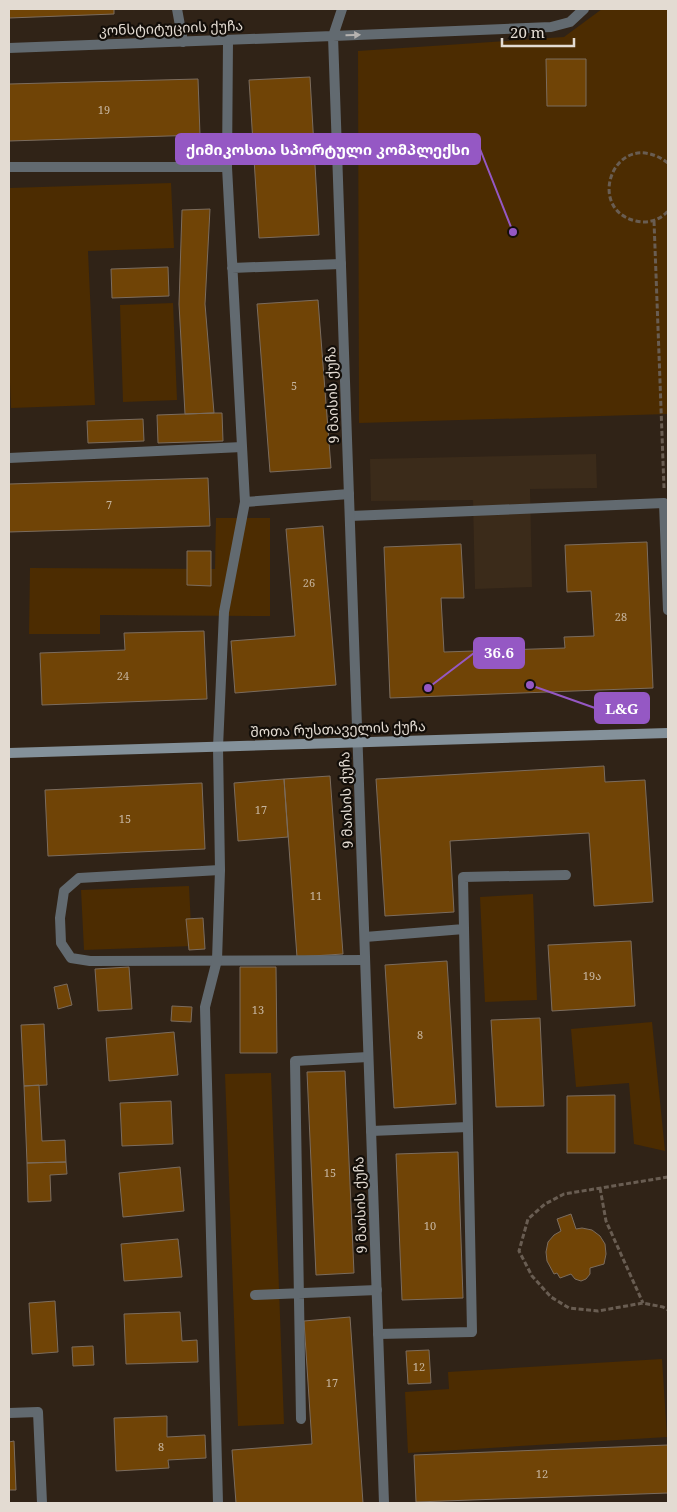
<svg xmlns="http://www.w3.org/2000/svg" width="677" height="1512" font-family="'Noto Serif','Noto Sans Georgian',serif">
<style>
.built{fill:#3b2b1a}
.green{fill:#4c2c01}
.building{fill:#704406;stroke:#7b6c5e}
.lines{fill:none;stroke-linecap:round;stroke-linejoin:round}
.path{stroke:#695d52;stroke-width:3;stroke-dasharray:5 2.5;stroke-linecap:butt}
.lane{stroke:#626a70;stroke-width:10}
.street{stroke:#626a70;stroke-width:10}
.secondary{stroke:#84919a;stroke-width:10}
.oneway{fill:#b6b3b0}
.labels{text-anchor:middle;stroke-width:4.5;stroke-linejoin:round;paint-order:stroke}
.number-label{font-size:11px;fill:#c6b59f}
.street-label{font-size:14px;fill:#e3dbd2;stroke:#130e09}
.leader{fill:none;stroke:#9558c4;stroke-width:2}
.callout-dot{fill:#9558c4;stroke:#130e09;stroke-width:2}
.callout{fill:#9558c4;stroke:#9558c4;stroke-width:2}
.callout-label{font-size:15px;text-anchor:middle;font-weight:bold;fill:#fff}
</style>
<rect width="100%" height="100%" fill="#302317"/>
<path class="built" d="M596 454 597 488 530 489 532 587 475 589 473 500 371 501 370 459Z"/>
<path class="green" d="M602 9H668V414L359 423 358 51 564 37Z
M171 183 174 248 88 251 95 405 11 408 9 358V188Z
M173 303 177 400 123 402 120 305Z
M216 518H270V616L100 615V634H29L30 568 215 569Z
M189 886 192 946 84 950 81 890Z
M533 894 537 1000 485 1002 480 897Z
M652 1022 665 1151 634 1144 629 1083 576 1087 571 1029Z
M271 1073 284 1424 238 1426 225 1074Z
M662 1359 667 1437 408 1453 405 1392 449 1389 448 1372Z"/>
<path class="building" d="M9 9H114V14L9 18Z
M546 59H586V106H547Z
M310 77 319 235 259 238 249 80Z
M198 79 200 135 9 141V84Z
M210 209 205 304 214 413 185 414 179 304 182 210Z
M168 267 169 296 112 298 111 269Z
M318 300 331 468 270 472 257 304Z
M214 413H222L223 441 158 443 157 415Z
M143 419 144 441 88 443 87 421Z
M208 478 210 526 9 532V484Z
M323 526 336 685 235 693 231 641 295 636 286 529Z
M647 542 653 688 390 698 384 547 461 544 464 598H441L444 652 565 648 564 637 594 636 591 591 567 592 565 545Z
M187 551H211V586L187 585Z
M204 631 207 699 42 705 40 653 125 650 124 633Z
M604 766 605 782 645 780 653 902 594 906 589 833 450 841 454 912 385 916 376 779Z
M330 776 343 954 297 957 284 779Z
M284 779 288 837 238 841 234 783Z
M202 783 205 849 48 856 45 790Z
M203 918 205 949 189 950 186 919Z
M631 941 635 1006 552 1011 548 945Z
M447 961 456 1104 394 1108 385 965Z
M129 967 132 1009 98 1011 95 969Z
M240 967H276L277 1053H240Z
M67 984 72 1005 58 1009 54 987Z
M172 1006 192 1007 191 1022 171 1021Z
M540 1018 544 1106 496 1107 491 1020Z
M44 1024 47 1085 24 1086 21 1025Z
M174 1032 178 1075 109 1081 106 1038Z
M345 1071 354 1273 316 1275 307 1072Z
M39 1085 42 1141 65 1140 66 1162 27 1163 24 1086Z
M615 1095V1153H567V1096Z
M171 1101 173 1144 122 1146 120 1103Z
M458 1152 463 1298 402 1300 396 1154Z
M66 1162 67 1174 50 1175 51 1201 28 1202 27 1163Z
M180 1167 184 1211 123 1217 119 1173Z
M571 1214 576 1229 582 1228 592 1230 600 1236 605 1244 606 1254 604 1264 590 1268V1274L586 1279 581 1281 575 1279 571 1274 560 1278 557 1273 554 1274 547 1261 546 1252 548 1242 554 1235 561 1231 557 1219Z
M178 1239 182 1277 124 1281 121 1244Z
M55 1301 58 1352 32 1354 29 1303Z
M180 1312 182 1341 197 1340 198 1362 126 1364 124 1314Z
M350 1317 363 1503H236L232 1450 312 1444 304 1321Z
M93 1346 94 1365 73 1366 72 1347Z
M429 1350 431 1383 408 1384 406 1351Z
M167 1416V1437L205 1435 206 1458 168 1460 169 1468 116 1471 114 1418Z
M14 1441 16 1490H9V1442Z
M668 1445V1493L416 1502 414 1455Z"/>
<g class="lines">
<path class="path" d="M668 163C616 124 583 209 636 221 648 224 660 220 668 211
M654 221 664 488
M668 1177 564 1194 545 1204 528 1219 519 1251 532 1276 551 1297 569 1308 598 1311 643 1303 663 1307 668 1310
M600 1188 606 1221 643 1303"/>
<path class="lane" d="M177 9 183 42
M9 167H227L245 502 224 612 218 747
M227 167 228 40
M232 268 341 264
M9 458 242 447
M245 502 349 494
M350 516 664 503 668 610
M220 870 79 878 64 891 60 918 61 943 71 958 90 961 365 960
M365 937 464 929
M371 1131 468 1127
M255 1295 377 1290
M378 1334 472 1332 463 877 566 875
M9 1413 38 1412 42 1503
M301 1419 295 1061 368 1057"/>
<path class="street" d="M342 9 333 36 551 27 570 22 584 9
M9 48 333 36 384 1503
M218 1503 205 1007 217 960 220 870 218 747"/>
<path class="secondary" d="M9 753 668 733"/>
</g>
<defs><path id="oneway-solid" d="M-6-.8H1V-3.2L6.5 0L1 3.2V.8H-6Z" transform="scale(1.25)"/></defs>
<use class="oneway" href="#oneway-solid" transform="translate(353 35) rotate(-2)"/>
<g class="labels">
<g class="number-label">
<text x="104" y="114">19</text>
<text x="294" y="390">5</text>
<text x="109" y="509">7</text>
<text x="309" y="587">26</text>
<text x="621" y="621">28</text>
<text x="123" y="680">24</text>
<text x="261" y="814">17</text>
<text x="125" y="823">15</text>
<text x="316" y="900">11</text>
<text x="592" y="980">19ა</text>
<text x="258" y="1014">13</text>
<text x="420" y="1039">8</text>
<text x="330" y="1177">15</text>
<text x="430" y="1230">10</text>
<text x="419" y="1371">12</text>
<text x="332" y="1387">17</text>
<text x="161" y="1451">8</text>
<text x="542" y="1478">12</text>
</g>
<g class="street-label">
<text transform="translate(171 28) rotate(-2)" y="5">კონსტიტუციის ქუჩა</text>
<text transform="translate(332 395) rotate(-92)" y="5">9 მაისის ქუჩა</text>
<text transform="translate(338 729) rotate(-2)" y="5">შოთა რუსთაველის ქუჩა</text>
<text transform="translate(346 800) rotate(-92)" y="5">9 მაისის ქუჩა</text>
<text transform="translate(360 1205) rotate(-92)" y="5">9 მაისის ქუჩა</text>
</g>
</g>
<path class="leader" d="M513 232L480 149M428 688L474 653M530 685L595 708"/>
<g class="callout-dot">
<circle cx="513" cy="232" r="5"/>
<circle cx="428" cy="688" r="5"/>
<circle cx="530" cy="685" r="5"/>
</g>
<g class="callout">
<rect x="176" y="134" width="304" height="30" rx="5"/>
<rect x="474" y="638" width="50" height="30" rx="5"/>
<rect x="595" y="693" width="54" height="30" rx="5"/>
</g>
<g class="callout-label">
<text x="328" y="155">ქიმიკოსთა სპორტული კომპლექსი</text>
<text x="499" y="658">36.6</text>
<text x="622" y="714">L&amp;G</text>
</g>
<rect width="677" height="1512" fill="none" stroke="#e3dbd2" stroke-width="20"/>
<path d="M502 38v8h72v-8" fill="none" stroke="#e3dbd2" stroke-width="2.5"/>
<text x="510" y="38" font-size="15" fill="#e3dbd2" stroke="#130e09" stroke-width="4" paint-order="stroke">20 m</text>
</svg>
